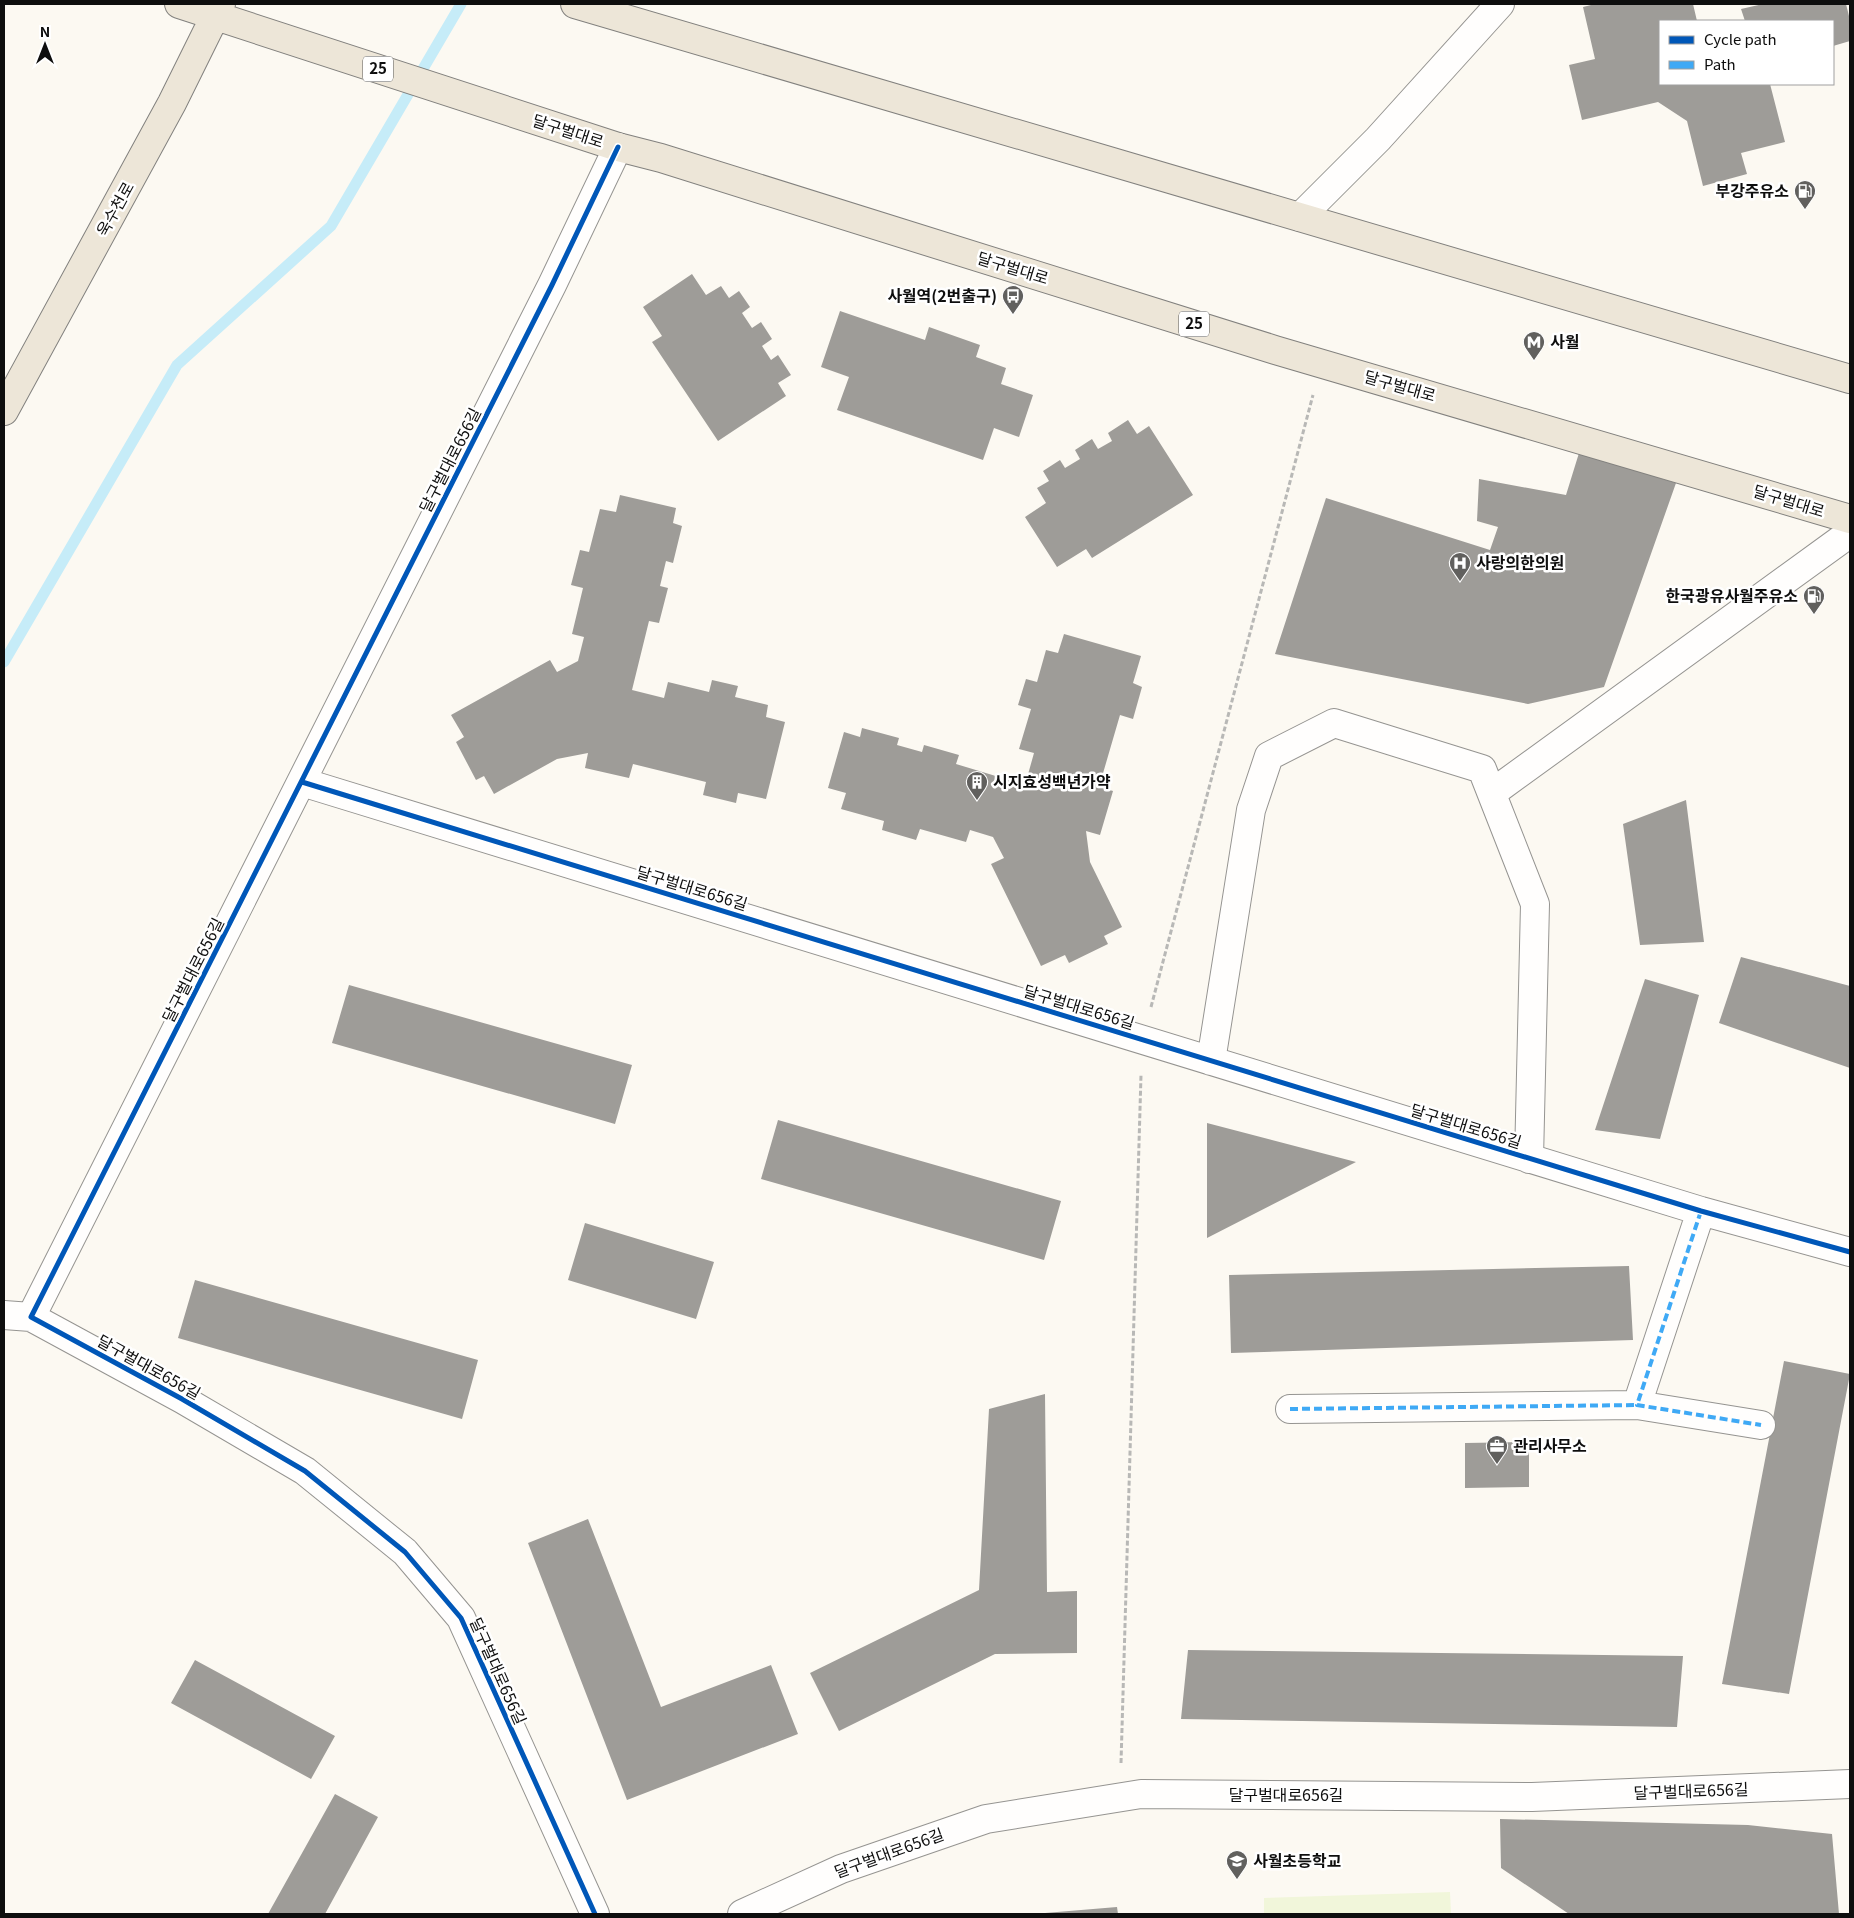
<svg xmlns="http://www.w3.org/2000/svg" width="1854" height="1918" font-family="Georgia,'Noto Sans KR',serif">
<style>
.pitch{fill:#f1f6da}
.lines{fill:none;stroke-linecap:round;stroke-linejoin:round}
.stream{stroke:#c6ecf8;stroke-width:11}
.building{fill:#9e9c98}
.minor-casing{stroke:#959491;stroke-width:30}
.major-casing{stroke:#82817e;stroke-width:30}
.path{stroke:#b8b8b6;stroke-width:3;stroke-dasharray:5 2.5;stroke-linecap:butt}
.minor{stroke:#fffefd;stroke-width:28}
.major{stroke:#ede6d8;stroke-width:28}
.quiet{stroke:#3fa9f5;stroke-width:4;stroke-dasharray:8 4;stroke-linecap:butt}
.cycleway-casing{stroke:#fff;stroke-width:8}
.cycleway{stroke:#0057b8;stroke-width:5}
.labels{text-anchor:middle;stroke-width:5;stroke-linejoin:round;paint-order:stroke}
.shield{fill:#fff;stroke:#565656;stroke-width:1}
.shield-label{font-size:15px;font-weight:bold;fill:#0e0e0e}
.street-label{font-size:16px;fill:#0e0e0e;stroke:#fff}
.poi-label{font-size:16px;font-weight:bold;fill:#0e0e0e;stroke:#fff;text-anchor:start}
</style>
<rect width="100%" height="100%" fill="#fcf9f2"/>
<path class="pitch" d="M1450 1892 1451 1914H1264V1898Z"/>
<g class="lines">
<path class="stream" d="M4 662 177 365 331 226 461 4"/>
</g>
<path class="building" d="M1595 4H1693L1697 21H1660V84H1770L1785 142 1741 153 1747 174 1703 186 1687 121 1658 102 1582 120 1569 65 1595 59 1583 7Z
M1763 4H1846L1850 20V41L1833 46V21H1745L1741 9Z
M692 274 706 295 721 286 729 298 739 291 750 307 742 313 752 328 761 322 772 339 762 346 771 360 778 355 791 375 778 383 786 396 718 441 652 342 662 336 643 307Z
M840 311 925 340 929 327 980 345 976 357 1006 368 1001 384 1033 395 1019 437 994 428 983 460 837 410 849 377 821 367Z
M1128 420 1137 434 1149 426 1193 495 1092 558 1086 549 1057 567 1025 517 1046 503 1037 488 1049 481 1043 471 1060 460 1065 468 1080 459 1075 450 1092 439 1098 449 1112 441 1108 433Z
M1579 453 1676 483 1604 687 1528 704 1275 654 1326 498 1490 550 1498 527 1477 521 1479 479 1566 495Z
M620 495 676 508 673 523 682 526 673 563 666 561 660 586 668 588 659 623 649 621 632 690 664 698 668 682 709 692 712 680 738 686 735 697 768 705 766 717 785 722 766 799 738 793 736 803 703 795 706 782 633 764 629 778 585 768 588 753 557 759 494 794 484 776 476 780 456 742 464 737 451 715 550 660 557 672 578 661 584 637 572 634 583 588 571 585 580 550 589 552 600 509 616 512Z
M1064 634 1141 656 1133 683 1142 687 1133 719 1120 715 1099 787 1113 791 1100 835 1086 831 1090 862 1122 927 1104 936 1108 944 1069 963 1065 955 1041 966 991 864 1004 858 993 837 970 830 966 842 920 829 916 840 882 830 884 821 841 809 846 793 828 788 844 732 860 737 862 728 899 738 897 745 922 752 924 745 959 755 956 764 1025 785 1034 753 1019 749 1031 709 1018 705 1026 679 1037 682 1046 650 1058 653Z
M1686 800 1704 942 1640 945 1623 824Z
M1741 957 1850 986V1068L1719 1023Z
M1645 979 1699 995 1660 1139 1595 1130Z
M349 985 632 1065 615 1124 332 1043Z
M778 1120 1061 1201 1044 1260 761 1179Z
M1207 1123 1356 1162 1207 1238Z
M585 1223 714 1262 696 1319 568 1280Z
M1629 1266 1633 1340 1231 1353 1229 1275Z
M195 1280 478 1360 462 1419 178 1338Z
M1784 1361 1850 1374 1789 1694 1722 1684Z
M1045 1394 1047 1592 1077 1591V1653L995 1654 839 1731 810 1673 979 1590 989 1409Z
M1529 1442V1487L1465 1488V1443Z
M588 1519 661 1707 771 1665 798 1734 627 1800 528 1543Z
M1188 1650 1683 1656 1677 1727 1181 1719Z
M195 1660 335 1736 311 1779 171 1703Z
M335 1794 378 1817 325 1914H268Z
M1500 1819 1748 1825 1832 1834 1839 1914H1569L1501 1868Z
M1117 1907 1118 1914H1045V1913Z"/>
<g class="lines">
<g class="minor-casing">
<path id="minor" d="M1300 217 1378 139 1500 4
M302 782 1701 1211 1850 1252
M1492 793 1850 533
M1211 1061 1251 810 1269 756 1334 723 1482 769 1535 904 1529 1159
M1701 1211 1637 1405 1761 1425
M4 1315 31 1317
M1290 1409 1637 1405
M595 1914 461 1618 405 1552 305 1471 182 1399 31 1317 552 285 618 147
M742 1914 841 1869 986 1819 1141 1794 1532 1797 1850 1784"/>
</g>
<g class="major-casing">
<path id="major" d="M179 4 618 147 661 158 1275 350 1850 519
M575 4 1850 379
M4 411 172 103 221 4"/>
</g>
<path class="path" d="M1151 1007 1313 395
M1121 1763 1141 1075"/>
<use href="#minor" class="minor"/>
<use href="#major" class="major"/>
<path class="quiet" d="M1701 1211 1637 1405 1761 1425
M1290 1409 1637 1405"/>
<g class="cycleway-casing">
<path id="cycleway" d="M302 782 1701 1211 1850 1252
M595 1914 461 1618 405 1552 305 1471 182 1399 31 1317 552 285 618 147"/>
</g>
<use href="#cycleway" class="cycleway"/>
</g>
<defs>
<g id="fuel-pin" transform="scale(1.125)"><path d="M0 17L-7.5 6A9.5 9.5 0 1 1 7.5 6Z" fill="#61605e" stroke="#fff"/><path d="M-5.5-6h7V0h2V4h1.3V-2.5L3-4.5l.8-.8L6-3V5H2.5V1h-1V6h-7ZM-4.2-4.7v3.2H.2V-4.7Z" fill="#fff"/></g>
<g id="bus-pin" transform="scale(1.125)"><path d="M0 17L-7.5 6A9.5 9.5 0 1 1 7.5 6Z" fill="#61605e" stroke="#fff"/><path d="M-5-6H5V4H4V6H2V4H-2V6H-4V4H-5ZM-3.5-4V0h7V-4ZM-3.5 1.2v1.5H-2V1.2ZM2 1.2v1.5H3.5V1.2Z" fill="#fff"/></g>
<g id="metro-pin" transform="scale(1.125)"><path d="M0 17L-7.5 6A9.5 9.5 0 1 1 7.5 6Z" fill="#61605e" stroke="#fff"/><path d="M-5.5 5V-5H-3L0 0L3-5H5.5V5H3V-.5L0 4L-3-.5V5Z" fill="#fff"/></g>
<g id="hospital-pin" transform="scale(1.125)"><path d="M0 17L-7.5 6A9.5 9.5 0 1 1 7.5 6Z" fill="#61605e" stroke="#fff"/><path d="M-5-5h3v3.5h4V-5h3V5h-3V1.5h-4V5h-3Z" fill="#fff"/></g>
<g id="building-pin" transform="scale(1.125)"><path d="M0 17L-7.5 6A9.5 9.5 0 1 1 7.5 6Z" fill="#61605e" stroke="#fff"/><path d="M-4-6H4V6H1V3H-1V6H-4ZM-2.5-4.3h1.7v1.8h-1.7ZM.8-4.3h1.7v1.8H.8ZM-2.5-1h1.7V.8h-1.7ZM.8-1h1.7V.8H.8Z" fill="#fff"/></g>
<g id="office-pin" transform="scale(1.125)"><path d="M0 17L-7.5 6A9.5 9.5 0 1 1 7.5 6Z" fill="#61605e" stroke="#fff"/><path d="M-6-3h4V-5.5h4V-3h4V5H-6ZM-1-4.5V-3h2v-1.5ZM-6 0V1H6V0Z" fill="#fff"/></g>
<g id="school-pin" transform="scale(1.125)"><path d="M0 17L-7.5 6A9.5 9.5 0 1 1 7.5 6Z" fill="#61605e" stroke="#fff"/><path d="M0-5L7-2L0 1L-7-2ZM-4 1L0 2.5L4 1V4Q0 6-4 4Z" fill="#fff"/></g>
</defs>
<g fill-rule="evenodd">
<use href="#fuel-pin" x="1805" y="191"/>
<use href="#bus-pin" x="1013" y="296"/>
<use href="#metro-pin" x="1534" y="342"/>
<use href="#hospital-pin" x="1460" y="563"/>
<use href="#fuel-pin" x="1814" y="596"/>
<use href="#building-pin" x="977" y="782"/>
<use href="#office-pin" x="1497" y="1446"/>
<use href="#school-pin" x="1237" y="1861"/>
</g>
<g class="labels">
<g class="shield">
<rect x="363" y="56.5" width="30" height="25" rx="4"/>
<rect x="1179" y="311.5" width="30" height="25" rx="4"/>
</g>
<g class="shield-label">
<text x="378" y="74">25</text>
<text x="1194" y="329">25</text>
</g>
<g class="street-label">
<text transform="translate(568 131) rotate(18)" y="6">달구벌대로</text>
<text transform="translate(115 209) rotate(-61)" y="6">욱수천로</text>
<text transform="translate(1013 268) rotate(17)" y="6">달구벌대로</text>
<text transform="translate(1400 386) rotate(16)" y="6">달구벌대로</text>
<text transform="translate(450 460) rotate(-63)" y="6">달구벌대로656길</text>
<text transform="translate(1789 501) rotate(17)" y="6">달구벌대로</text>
<text transform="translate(692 888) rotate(17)" y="6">달구벌대로656길</text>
<text transform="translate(193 970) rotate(-63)" y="6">달구벌대로656길</text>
<text transform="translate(1079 1007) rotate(17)" y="6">달구벌대로656길</text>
<text transform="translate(1466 1126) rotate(17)" y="6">달구벌대로656길</text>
<text transform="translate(149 1367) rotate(29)" y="6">달구벌대로656길</text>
<text transform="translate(498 1671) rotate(66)" y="6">달구벌대로656길</text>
<text transform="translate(1691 1791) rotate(-2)" y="6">달구벌대로656길</text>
<text x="1286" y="1801">달구벌대로656길</text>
<text transform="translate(889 1853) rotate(-20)" y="6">달구벌대로656길</text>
</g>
<g class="poi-label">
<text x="1789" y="197" text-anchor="end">부강주유소</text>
<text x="997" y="302" text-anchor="end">사월역(2번출구)</text>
<text x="1550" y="348">사월</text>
<text x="1476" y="569">사랑의한의원</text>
<text x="1798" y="602" text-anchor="end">한국광유사월주유소</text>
<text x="993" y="788">시지효성백년가약</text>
<text x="1513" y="1452">관리사무소</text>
<text x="1253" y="1867">사월초등학교</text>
</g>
</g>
<rect width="1854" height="1918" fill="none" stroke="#0e0e0e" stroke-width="10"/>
<rect x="1659" y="20" width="175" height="65" fill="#ffffff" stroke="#9f9f9f"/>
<rect x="1669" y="36" width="25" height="8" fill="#0057b8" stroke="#9f9f9f"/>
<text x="1704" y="45" font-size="15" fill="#0e0e0e">Cycle path</text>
<rect x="1669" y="61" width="25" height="8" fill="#3fa9f5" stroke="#9f9f9f"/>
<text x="1704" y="70" font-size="15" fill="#0e0e0e">Path</text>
<g transform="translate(45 45)" stroke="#ffffff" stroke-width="4" paint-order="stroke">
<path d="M0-4L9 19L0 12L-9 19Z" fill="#0e0e0e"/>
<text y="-8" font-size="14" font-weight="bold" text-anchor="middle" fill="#0e0e0e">N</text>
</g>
</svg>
